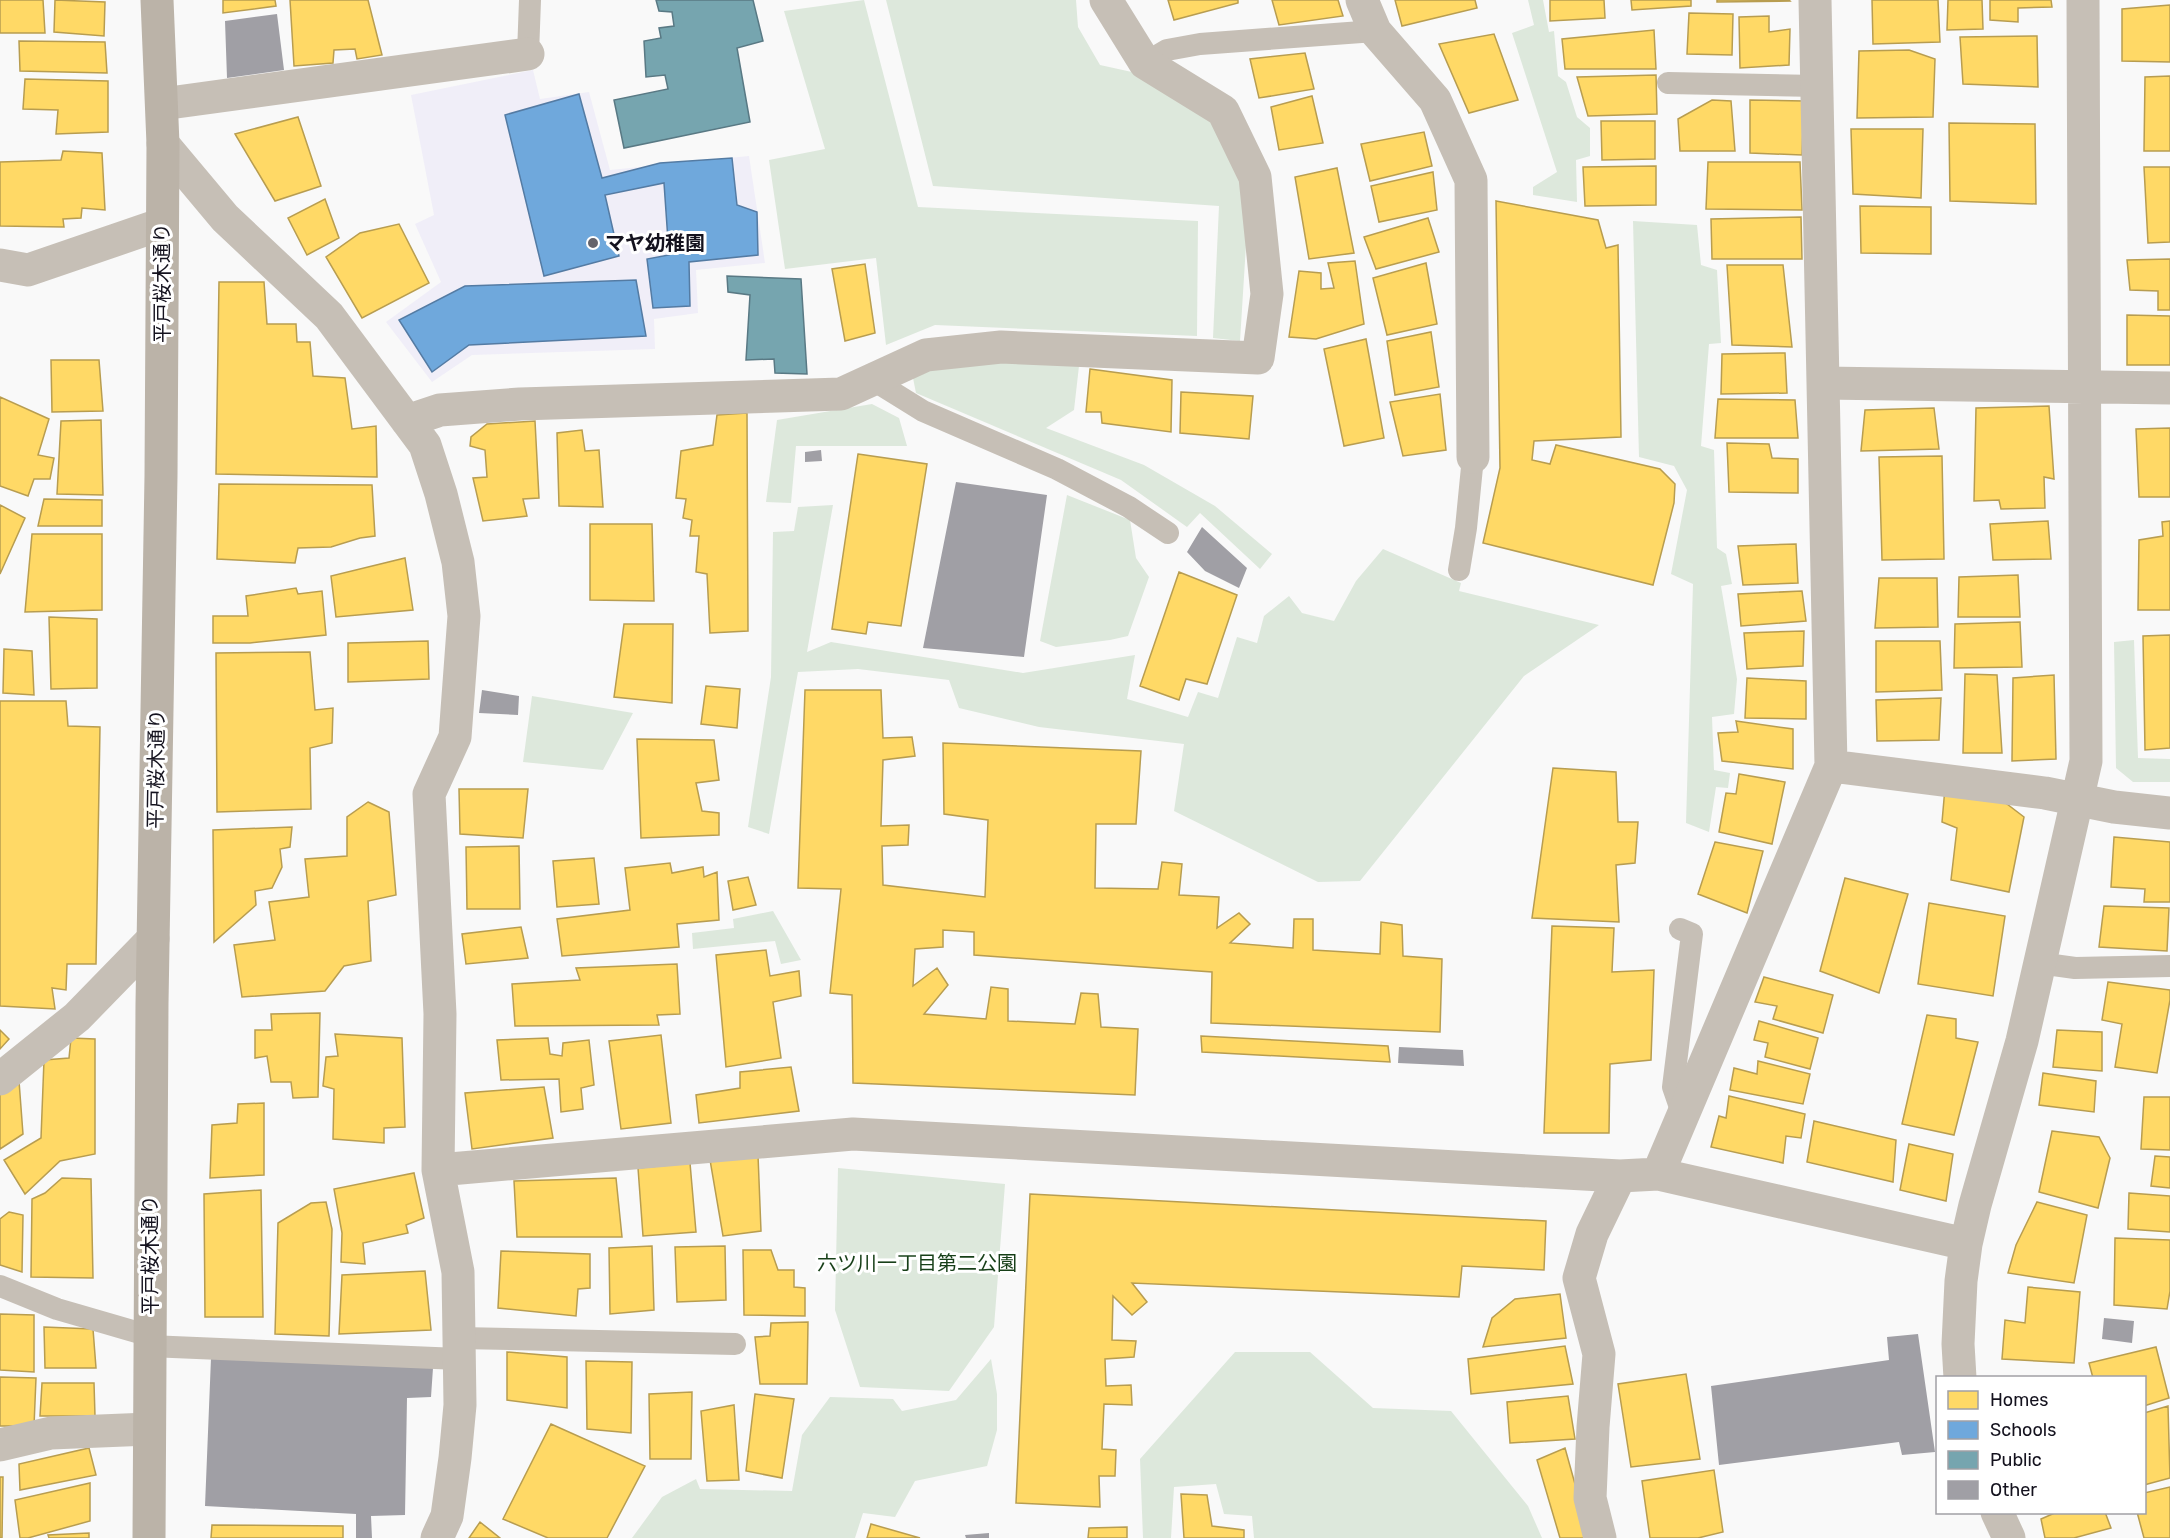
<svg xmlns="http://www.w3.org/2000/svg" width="2170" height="1538" font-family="Rubik,'Noto Sans JP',sans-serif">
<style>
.built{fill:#f0eef8}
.green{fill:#dde8dc}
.homes{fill:#ffd966;stroke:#b89d50;stroke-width:1.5}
.schools{fill:#6fa8dc;stroke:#547ba3;stroke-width:1.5}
.public{fill:#76a5af;stroke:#597984;stroke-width:1.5}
.building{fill:#a09fa5}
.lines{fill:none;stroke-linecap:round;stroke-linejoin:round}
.lane{stroke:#c6bfb6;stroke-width:22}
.street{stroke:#c6bfb6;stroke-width:33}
.secondary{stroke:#bbb3a8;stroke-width:33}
.poi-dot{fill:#64636b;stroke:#fff;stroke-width:2}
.labels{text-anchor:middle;stroke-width:6;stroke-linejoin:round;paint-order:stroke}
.poi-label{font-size:20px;font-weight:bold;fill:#14121e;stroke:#fff;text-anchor:start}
.street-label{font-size:20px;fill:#14121e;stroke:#fff}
.park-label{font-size:20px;fill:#173f18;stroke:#fff}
</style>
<rect width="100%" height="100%" fill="#f9f9f9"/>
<path class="built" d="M533 70 540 99 589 92 610 170 749 156 765 263 696 270 698 313 654 319 655 349 472 355 432 382 386 322 441 282 415 224 434 215 411 95Z"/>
<path class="green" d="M864 0 918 207 1198 221 1197 336 935 325 886 345 876 258 785 269 769 160 825 149 784 11Z
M886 0H1076L1078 27 1100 65 1141 74 1208 116 1238 176 1248 213 1240 341 1213 338 1219 206 933 186Z
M1528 0H1543L1549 32 1554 31 1558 76 1566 82 1577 117 1590 128V156L1576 160 1577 202 1533 195V187L1557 172 1512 33 1534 25Z
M1633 221 1697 225 1701 265 1717 270 1721 343 1709 344 1701 446 1714 450 1717 548 1726 554 1732 584 1721 586 1737 679 1734 714 1712 717 1714 770 1730 773 1728 788 1716 787 1709 832 1686 823 1693 584 1671 574 1687 490 1674 466 1639 457Z
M1005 359 1079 366 1074 410 1046 428 1144 465 1215 506 1272 554 1260 569 1200 513 1187 527 1121 480 916 393 912 373Z
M872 404 899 418 907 446H796L791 503 766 502 777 420Z
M1067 495 1130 520 1136 558 1149 577 1128 636 1110 640 1056 647 1040 641Z
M833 505 807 652 831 642 1023 673 1135 655 1127 699 1188 717 1198 692 1218 698 1237 637 1257 643 1264 616 1289 596 1302 613 1334 621 1356 581 1383 549 1461 583 1459 591 1599 625 1524 676 1360 881 1318 882 1174 811 1184 744 1039 727 959 708 949 680 858 669 798 672 769 834 748 827 771 677 773 532 794 531 798 507Z
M2134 640 2138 758 2170 759V782H2133L2116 768 2114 642Z
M532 696 633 713 603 770 523 762Z
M773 911 801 960 781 964 775 941 693 949 692 933 734 928 733 919Z
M838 1168 1005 1184 994 1327 949 1391 860 1387 835 1310Z
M1235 1352H1310L1373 1408 1451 1411 1528 1506 1542 1538H1254L1252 1516 1224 1514 1216 1484 1174 1487 1171 1538H1143L1140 1459Z
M991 1359 997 1394V1430L987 1466 915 1481 895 1517 863 1513 855 1538H632L662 1497 696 1479 700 1489 792 1491 802 1435 830 1397 893 1399 902 1411 956 1400Z"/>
<path class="homes" d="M0 0H43L45 33H0Z
M55 0 105 2 104 36 54 32Z
M223 0H275L276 6 223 13Z
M290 0H368L382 55 357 59 355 49 334 50 333 63 294 66Z
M1168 0H1238V3L1174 20Z
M1272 0H1338L1343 16 1279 25Z
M1395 0H1475L1477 8 1402 26Z
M1550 0H1604L1605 18 1550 21Z
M1631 0H1691V6L1632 10Z
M1717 0H1789L1790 1 1717 2Z
M1872 0H1938L1940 42 1873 44Z
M1948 0H1982L1983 29 1947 30Z
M1990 0H2051L2052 7 2018 8V22L1990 20Z
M2170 5V62L2122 61V9Z
M1689 13 1733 14 1732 55 1687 54Z
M1769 16V32L1790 29 1789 65 1740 68 1739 17Z
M1654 30 1656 69H1565L1562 39Z
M1494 34 1518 100 1469 113 1439 44Z
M2037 36 2038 87 1963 84 1960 37Z
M19 41 105 42 107 73 20 71Z
M1909 50 1935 59 1933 117 1857 118 1859 51Z
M1305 53 1314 89 1259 98 1250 59Z
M1656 75 1657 114 1588 116 1577 77Z
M2170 76V151H2144L2145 77Z
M25 79 108 81V132L56 134 58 110 23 109Z
M1312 96 1323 143 1279 150 1271 107Z
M1712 100 1731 101 1735 151H1680L1678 119Z
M1750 100 1804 101 1802 155 1750 153Z
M298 117 321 186 275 201 235 134Z
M1601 121H1655V159L1602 160Z
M1949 123 2035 124 2036 204 1950 201Z
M1851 129H1923L1921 198 1853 194Z
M1424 132 1432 166 1370 181 1361 144Z
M63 151 102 153 105 210 82 208 81 218 63 219 64 227 0 226V162L61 160Z
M1708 162H1800L1802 210 1706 209Z
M1656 166V205L1585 206 1583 167Z
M2144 167H2170V242L2148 243Z
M1337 168 1354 253 1309 259 1295 177Z
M1433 172 1437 210 1379 222 1371 186Z
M325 199 339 238 307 255 288 218Z
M1496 201 1598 220 1606 248 1618 245 1621 437 1534 441 1532 460 1550 464 1556 445 1660 469 1675 484 1674 503 1653 585 1483 543 1500 468Z
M1860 206 1931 207V254L1861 253Z
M1801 217 1802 259H1712L1711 219Z
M1428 218 1439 252 1376 269 1364 237Z
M399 224 429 283 362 318 326 257 360 233Z
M2170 259V310H2158V291L2130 290 2127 260Z
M1355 261 1364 324 1316 339 1289 337 1299 271 1321 273V289L1334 288 1328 263Z
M1426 263 1437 324 1387 335 1373 278Z
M865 264 875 333 845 341 832 269Z
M1727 265H1783L1792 347 1732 345Z
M219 282H264L267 324H296L297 342H310L313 376 345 378 352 429 376 426 377 477 216 474Z
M2127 315 2170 316V365H2127Z
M1431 332 1439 387 1395 395 1387 341Z
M1366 339 1384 438 1344 446 1324 349Z
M1785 353 1787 393 1721 394 1722 354Z
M51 360H99L103 411 52 412Z
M1090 369 1172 380 1171 432 1102 423 1101 412H1086Z
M1181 392 1253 396 1249 439 1180 433Z
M1440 394 1446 450 1403 456 1390 402Z
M0 397 49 419 38 455 54 458 50 479H34L28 496 0 486Z
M1718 399 1795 400 1798 438H1715Z
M2049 406 2054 479 2044 477 2045 508 2001 509 1999 500 1974 501 1976 408Z
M1934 408 1939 449 1861 451 1865 410Z
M747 413 748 631 710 633 707 574 696 572 699 536H690L692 520 683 518 686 499 676 498 681 451 713 445 717 415Z
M101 420 103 495 57 494 61 421Z
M535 421 539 498 523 499 527 516 483 521 473 478 487 477 485 450 470 446 471 437 487 424Z
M2170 428V497H2139L2136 429Z
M582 430 585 451 599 450 603 507 559 506 557 433Z
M1727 443 1769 444 1772 458 1798 459V493L1729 492Z
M858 454 927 464 901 626 868 622 866 634 832 629Z
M1942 456 1944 559 1882 560 1879 457Z
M219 484 372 485 375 536 360 538 331 547 298 548 295 563 217 559Z
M44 499 102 500V526H38Z
M0 505 25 518 0 574Z
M2048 521 2051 559 1993 560 1990 524Z
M2170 521V610H2138L2139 540 2163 536 2162 522Z
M590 524H652L654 601 590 600Z
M32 534H102V610L25 612Z
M1796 544 1798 583 1743 585 1738 546Z
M405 558 413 610 336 617 331 576Z
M1179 572 1237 595 1207 684 1186 679 1179 700 1140 686Z
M2018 575 2020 617H1958L1959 577Z
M1879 578H1937L1938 627 1875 628Z
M296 588 298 594 322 591 326 635 250 643H213V616H248L246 596Z
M1802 591 1806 621 1741 626 1738 594Z
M49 617 97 619V688L51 689Z
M2020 622 2022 667 1954 668 1955 624Z
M624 624H673L672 703 614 697Z
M1804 631 1803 666 1747 669 1744 633Z
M2170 635V748L2145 750 2143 636Z
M428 641 429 679 348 682V643Z
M1876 641H1940L1942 690 1876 692Z
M4 649 32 651 34 695 3 693Z
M310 652 315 710 333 708 332 743 310 748 311 809 217 812 216 653Z
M1965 674 1997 675 2002 753H1963Z
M2054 675 2056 759 2012 761 2013 678Z
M1747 678 1806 681V719L1745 718Z
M706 686 740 689 737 728 701 724Z
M805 690H881L883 738 912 737 915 756 883 760 881 826 909 825 908 845 882 846 883 885 985 897 988 820 944 814 943 743 1141 751 1136 824H1096L1095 888 1158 889 1162 862 1182 864 1179 895 1219 897 1217 928 1239 913 1250 924 1230 943 1293 948 1294 919H1313V950L1380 954 1381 922 1402 925 1403 956 1442 959 1440 1032 1211 1023 1212 972 974 955V932L943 930V947L915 949 913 986 937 968 948 985 924 1014 986 1019 991 987 1008 989V1021L1075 1024 1081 993 1098 994 1101 1027 1138 1029 1135 1095 853 1083 852 995 830 993 841 889 798 888Z
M1941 698 1939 740 1877 741 1876 700Z
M0 701H66L68 726 100 727 96 964H67L66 990 52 988 55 1009 0 1006Z
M1736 721 1793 729V769L1722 761 1718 733 1738 732Z
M637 739 714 740 719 780 696 783 702 811 719 813V835L641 838Z
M1553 768 1616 772 1618 822H1638L1635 863 1616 865 1619 922 1532 918Z
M1739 774 1785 782 1772 844 1719 832 1726 793 1736 794Z
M1945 788 1999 798 2024 817 2009 892 1951 880 1957 828 1942 822Z
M459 789H528L523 838 460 834Z
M368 802 389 812 396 895 368 901 371 961 344 966 325 991 242 997 234 945 275 940 269 902 309 897 305 859 347 856V817Z
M292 827 290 847 280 849 282 867 272 888 255 891 256 905 214 942 213 830Z
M2114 837 2170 842V902H2144L2145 889 2111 887Z
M1715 842 1763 851 1747 913 1698 894Z
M519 846 520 909H467L466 847Z
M594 858 599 904 557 907 553 861Z
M670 863 672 873 703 867 704 877 717 872 719 920 677 924 679 947 562 956 557 919 630 910 625 868Z
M748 877 756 905 733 910 728 881Z
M1845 878 1908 894 1879 993 1820 971Z
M1929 903 2005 916 1993 996 1918 984Z
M2104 906 2169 908 2167 951 2099 947Z
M1552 926 1614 928 1612 972 1654 970 1651 1060 1610 1064 1609 1133H1544Z
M521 927 528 958 466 964 462 934Z
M766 950 770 976 799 971 801 996 773 1002 781 1058 726 1067 716 955Z
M677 964 680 1014 657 1015 659 1025 515 1026 512 984 580 980 576 968Z
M1764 977 1833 995 1823 1033 1773 1019 1777 1006 1755 1002Z
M2108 982 2170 990V1000L2157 1073 2115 1067 2122 1024 2102 1020Z
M320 1013 318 1097 293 1098 291 1082H271L267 1056 255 1058V1030H272L271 1014Z
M1927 1015 1956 1019V1038L1978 1042 1954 1135 1902 1124Z
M1759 1021 1818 1038 1810 1069 1765 1057 1768 1043 1754 1040Z
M0 1030 9 1039 0 1049Z
M2057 1030 2102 1032V1071L2053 1067Z
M335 1034 402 1038 405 1127 384 1128V1143L333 1139 334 1089 323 1086 326 1057 338 1056Z
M661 1035 671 1123 621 1129 609 1041Z
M1201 1036 1388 1046 1390 1062 1202 1052Z
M71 1038 95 1039V1154L60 1161 25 1194 4 1160 41 1138 44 1060 69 1058Z
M548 1038 550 1054 562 1056 563 1043 589 1040 594 1085 581 1088 583 1109 561 1112 559 1079 501 1080 497 1040Z
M1758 1061 1810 1074 1803 1104 1730 1090 1734 1068 1757 1074Z
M791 1067 799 1111 699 1123 696 1095 740 1088V1072Z
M2043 1073 2096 1081 2094 1112 2039 1105Z
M19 1081 23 1134 0 1149V1095Z
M544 1087 553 1138 472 1149 465 1093Z
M1729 1096 1805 1114 1801 1138 1786 1136 1783 1163 1711 1147 1719 1116 1726 1118Z
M2144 1097H2170V1150L2141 1149Z
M264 1103V1175L210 1178 212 1125 237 1123 238 1104Z
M1814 1121 1896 1140 1893 1182 1807 1162Z
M2052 1131 2099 1137 2110 1158 2098 1208 2039 1192Z
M1909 1144 1953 1154 1946 1201 1900 1190Z
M758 1155 761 1231 723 1236 710 1160Z
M2155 1156 2170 1157V1188L2151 1186Z
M690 1163 696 1232 643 1236 638 1168Z
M414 1173 424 1218 406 1225 408 1233 363 1243 365 1264 341 1262 342 1233 334 1189Z
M62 1178 91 1179 93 1278 31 1277 32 1199 45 1193Z
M616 1178 622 1237H517L514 1181Z
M261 1190 263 1317H205L204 1194Z
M2129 1193 2170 1196V1232L2128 1229Z
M1030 1194 1546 1221 1544 1270 1462 1266 1459 1297 1132 1283 1147 1302 1132 1315 1113 1296 1112 1340 1136 1341 1134 1357 1105 1359 1106 1386 1131 1385 1132 1405 1104 1404 1102 1449 1116 1450 1115 1476H1099L1100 1507 1016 1503Z
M326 1202 332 1229 329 1336 275 1334 278 1223 311 1203Z
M2037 1202 2087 1215 2074 1283 2008 1273 2016 1245Z
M9 1212 23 1215 22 1272 0 1265V1219Z
M2115 1238 2170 1240V1291L2167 1309 2114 1305Z
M652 1246 654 1310 610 1314 609 1248Z
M725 1246 726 1300 677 1302 675 1247Z
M743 1250H771L778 1270H794V1287L805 1288V1316L744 1315Z
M501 1251 590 1254V1288L578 1289 576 1316 498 1308Z
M425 1271 431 1330 339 1334 342 1275Z
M2028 1287 2080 1292 2074 1363 2002 1359 2005 1320 2025 1323Z
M1560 1294 1566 1338 1483 1347 1492 1318 1515 1299Z
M0 1314 34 1315V1372L0 1370Z
M808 1322 807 1384H760L755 1337 770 1336 771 1323Z
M44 1327 93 1329 96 1368H45Z
M1565 1346 1573 1384 1471 1394 1468 1359Z
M2156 1347 2169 1398 2144 1406V1378H2093L2089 1363Z
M507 1352 567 1357V1408L507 1400Z
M586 1361 632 1362 631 1433 587 1429Z
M1686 1374 1700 1459 1631 1467 1618 1384Z
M0 1377 36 1378 34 1426H0Z
M42 1383H94L95 1416H40Z
M692 1392 691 1459H650L649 1394Z
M755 1394 794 1399 782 1478 746 1471Z
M1568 1396 1575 1439 1510 1443 1507 1402Z
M734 1405 739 1480 707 1481 701 1411Z
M2168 1406 2170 1478 2144 1485V1413Z
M551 1424 645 1466 607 1538H548L503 1519Z
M89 1448 96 1475 20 1490 19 1464Z
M1565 1448 1590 1538H1560L1537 1460Z
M1714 1470 1723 1532 1698 1538H1650L1642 1481Z
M0 1477H3L2 1538H0Z
M90 1483V1521L28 1538H20L15 1500Z
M2170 1487V1538H2144L2137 1512H2144V1493Z
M1181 1494 1207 1495 1212 1526 1244 1530V1538H1184Z
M2057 1512H2105L2111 1528 2074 1538H2045L2041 1519Z
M480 1522 500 1538H469Z
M871 1524 920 1538H867Z
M212 1525 343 1526V1538H211Z
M1127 1527V1538H1088L1089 1528Z
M89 1533V1538H49L48 1535Z"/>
<path class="schools" d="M579 94 602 178 660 163 732 158 737 205 757 212 758 255 689 262 690 306 653 308 647 259 669 255 664 183 605 195 619 256 544 276 505 115Z
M636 280 646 336 469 345 432 372 399 320 465 286Z"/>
<path class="public" d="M656 0H753L763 41 737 48 750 122 624 148 614 100 668 89 665 75 646 77 644 41 661 38 659 28 674 26 672 12 659 11Z
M727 276 801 279 807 374 775 373 774 359 746 360 750 295 728 292Z"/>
<path class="building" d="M277 14 284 70 227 78 225 21Z
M821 450 822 461 805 462V452Z
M956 482 1047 495 1024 657 923 648Z
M1202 527 1247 568 1239 588 1205 571 1187 552Z
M482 690 519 696 518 715 479 713Z
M1399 1047 1463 1050 1464 1066 1398 1063Z
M2104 1318 2134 1321 2132 1343 2102 1339Z
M1918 1334 1935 1452 1902 1455 1899 1442 1719 1465 1711 1386 1889 1360 1887 1337Z
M211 1358 433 1368 431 1397 407 1398 405 1515 371 1516 372 1538H356V1514L205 1506Z
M989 1533V1538H966L965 1535Z"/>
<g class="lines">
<path class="lane" d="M528 54 530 0
M1145 63 1167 50 1200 44 1375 31
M1668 83 1817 86
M873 380 923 411 1057 469 1129 507 1168 533
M1459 570 1466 528 1473 457
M1680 929 1692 934 1673 1087 1683 1116
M2039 963 2075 968 2170 966
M0 1286 57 1309 150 1336
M459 1338 735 1344
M149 1346 459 1359"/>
<path class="street" d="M1362 0 1375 31 1435 100 1471 180 1473 457
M162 104 528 54
M163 144 225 218 329 316 425 445 441 494 458 562 464 616 455 737 429 794 440 1014 438 1170 458 1272 459 1338 460 1405 455 1458 447 1516 437 1538
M0 265 28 270 162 224
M1823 383 2170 388
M407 421 440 410 520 404 841 394 926 355 1001 347 1258 358 1267 294 1255 177 1223 111 1145 63 1106 0
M1831 766 2045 793 2114 807 2170 813
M0 1079 77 1017 153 939
M438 1170 853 1134 1620 1176 1658 1174 1966 1244
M1658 1174 1831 766 1815 0
M1960 1378 1958 1344 1961 1281 1966 1244 1975 1205 2022 1041 2086 761 2083 0
M0 1445 51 1433 149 1429
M1997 1512 2009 1538
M1600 1538 1590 1498 1593 1427 1599 1354 1579 1278 1592 1234 1620 1176"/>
<path class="secondary" d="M149 1538 152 1004 161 476 163 144 157 0"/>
</g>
<circle class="poi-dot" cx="593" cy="243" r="6"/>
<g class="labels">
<g class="poi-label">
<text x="605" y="250">マヤ幼稚園</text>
</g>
<g class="street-label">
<text transform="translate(162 283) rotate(-90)" y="7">平戸桜木通り</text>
<text transform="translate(156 769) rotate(-89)" y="7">平戸桜木通り</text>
<text transform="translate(150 1255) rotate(-90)" y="7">平戸桜木通り</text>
</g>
<g class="park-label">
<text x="917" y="1270">六ツ川一丁目第二公園</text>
</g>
</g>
<rect x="1936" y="1376" width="210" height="138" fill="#ffffff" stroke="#a1a0a5" stroke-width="1.5"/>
<rect x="1948" y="1391" width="30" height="18" fill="#ffd966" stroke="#a1a0a5" stroke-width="1.5"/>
<text x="1990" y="1406" font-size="18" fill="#14121e">Homes</text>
<rect x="1948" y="1421" width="30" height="18" fill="#6fa8dc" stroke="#a1a0a5" stroke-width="1.5"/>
<text x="1990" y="1436" font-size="18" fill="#14121e">Schools</text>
<rect x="1948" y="1451" width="30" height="18" fill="#76a5af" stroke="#a1a0a5" stroke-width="1.5"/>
<text x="1990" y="1466" font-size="18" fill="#14121e">Public</text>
<rect x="1948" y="1481" width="30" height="18" fill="#a09fa5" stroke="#a1a0a5" stroke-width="1.5"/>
<text x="1990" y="1496" font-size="18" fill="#14121e">Other</text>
</svg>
